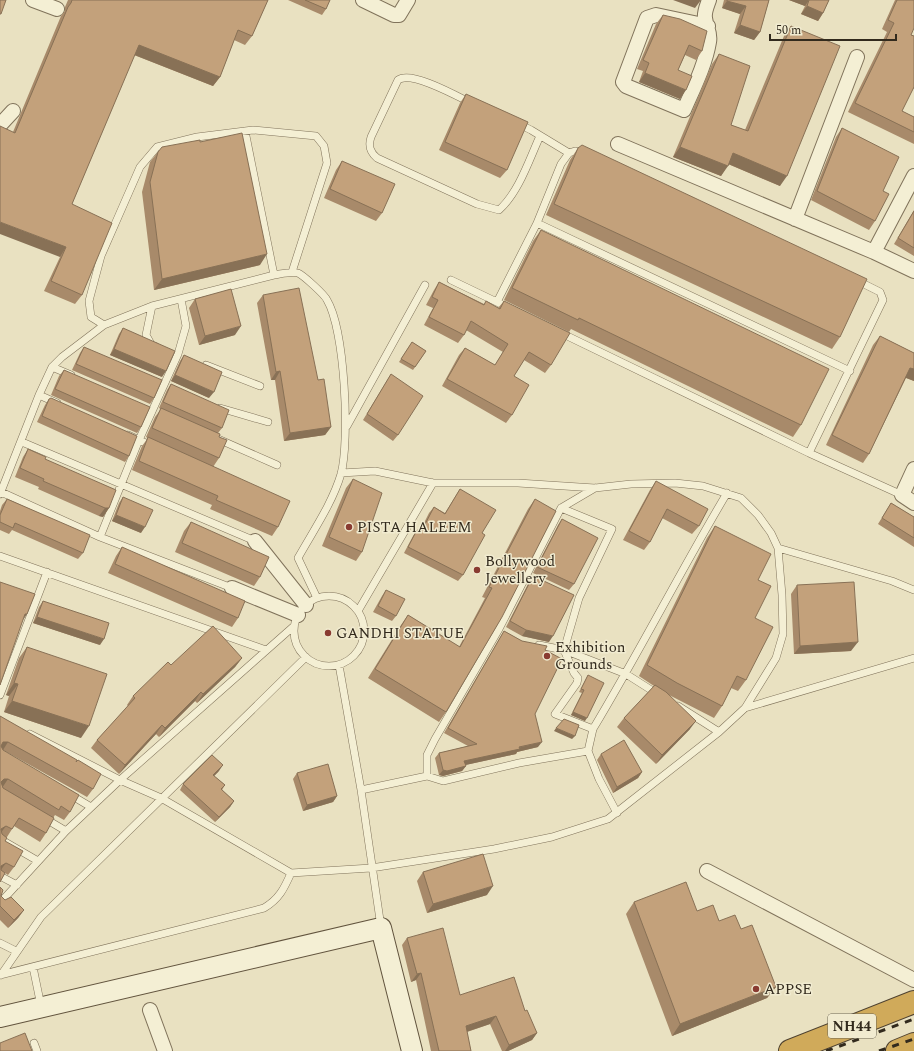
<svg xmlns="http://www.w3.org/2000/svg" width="914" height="1051" font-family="Spectral,serif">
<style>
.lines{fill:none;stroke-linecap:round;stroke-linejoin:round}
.lane-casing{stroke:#80735b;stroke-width:8}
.street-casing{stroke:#80735b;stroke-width:16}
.secondary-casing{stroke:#62543e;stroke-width:22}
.highway-casing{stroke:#4e412f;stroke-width:24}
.lane{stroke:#f4efd4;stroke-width:7}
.street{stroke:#f4efd4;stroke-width:14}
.secondary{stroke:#f4efd4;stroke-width:20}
.highway{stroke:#d0aa5a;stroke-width:22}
.rail{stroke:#322a1d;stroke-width:3;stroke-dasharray:7 7;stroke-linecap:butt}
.wall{fill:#a88a6a}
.shaded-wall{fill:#887156}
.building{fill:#c3a17b;stroke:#887156}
.poi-dot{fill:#893b31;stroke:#f1ebd0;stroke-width:1.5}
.labels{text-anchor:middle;stroke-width:3;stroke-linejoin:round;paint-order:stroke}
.shield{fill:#f1ebd0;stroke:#6b6453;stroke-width:1}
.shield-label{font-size:14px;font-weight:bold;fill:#322a1d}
.poi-label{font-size:15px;fill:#322a1d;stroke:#f1ebd0;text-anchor:start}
</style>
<rect width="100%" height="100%" fill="#e9e1c1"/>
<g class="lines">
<g class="lane-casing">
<path id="lane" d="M471 103C457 96 411 70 398 80L371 137C368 146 370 152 377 158L477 204 499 210C519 192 529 160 540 136
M517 123 531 130 569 153
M245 131 274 275
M537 223 850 371
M451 280 501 304
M497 302 537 223 561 164 569 153 575 151 584 153
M152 306 146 335 151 344 155 346
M104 325 91 317 89 301 101 256 140 167 157 147 197 137 253 130 316 136 324 146 327 163 292 272
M559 332 809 453 902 495
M206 365 260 386
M52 367 71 375
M39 395 57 403
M220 408 268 422
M347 426 425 285
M128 435 152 446
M218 439 277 465
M22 442 255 541
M809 453 883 300 880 292 856 280
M1 492 100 537 232 588
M0 494 39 395 52 367 62 357 104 325 152 306 274 275C281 274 291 271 298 273 303 275 325 295 327 300 345 330 350 440 341 474 332 504 313 531 298 558L317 598
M561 508 612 529 579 598 564 650 626 674 659 695
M100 537 139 440 178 354 186 326 181 299
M778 548 892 581 914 590
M0 556 266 650
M294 631a35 35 0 1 1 70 0a35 35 0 1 1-70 0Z
M358 611 433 483
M539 645 564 650 574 673 578 678 577 683 555 714 593 729 588 751 599 779 617 813
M339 665 361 790 381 927
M0 695 47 572
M678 706 719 732
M745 708 914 658
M593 729C640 651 681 570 727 493
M30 734 120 780 161 798 291 873 371 868 494 849 552 837 608 819 719 732 745 708 776 658 783 634 782 595 778 548 771 533 758 515 741 498 703 486 675 483 631 484 595 488 518 483H433L375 471 341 473
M427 776 443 781 519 763 588 751
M361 790 427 776V755L435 739 499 629 561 508 595 488
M69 794 91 807
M44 818 66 831
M0 839 38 861
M0 876 17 885
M0 903 66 831 120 780 294 626
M0 943 16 951
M33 967 41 1006
M0 975 264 908C279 899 284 889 291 873
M1 975 41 917 306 657
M34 1043 37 1051"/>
</g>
<g class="street-casing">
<path id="street" d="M33 0 57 9
M363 0 394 15H399L408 0
M708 26 656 15 647 18 623 82 626 86 684 110C693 89 705 66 709 42 711 33 706 27 705 18 704 12 707 6 709 0
M0 125 13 111
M618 144 874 252 914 271
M795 219 857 57
M874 252 914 176
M914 469 902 495 914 503
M255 541 306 605
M232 588 298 615
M707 871 914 980
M150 1010 165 1051"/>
</g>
<g class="secondary-casing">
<path id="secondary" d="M0 1017 381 928 412 1051"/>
</g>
<g class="highway-casing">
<path id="highway" d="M790 1051 914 1002
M897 1051 914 1044"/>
</g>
<use href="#lane" class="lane"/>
<use href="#street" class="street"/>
<use href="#secondary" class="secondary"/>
<use href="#highway" class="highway"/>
<path class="rail" d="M826 1051 914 1019
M879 1051 914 1039"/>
</g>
<path class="wall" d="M68 0H268L252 36 245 45 234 40 220 77 213 86 134 55 72 204 82 295 75 304 44 291 60 257 13 132 61 16 65 11V7Z
M288 0H330L326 9 322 15Z
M724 0H769L760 32 754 40 734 33 740 14 722 8Z
M789 0H829L823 13 818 21 801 14 805 6Z
M895 0H914L911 35 914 36V89L913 88 902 111 914 117V144L848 112 887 32 882 29Z
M663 15 702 51 696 60 685 55 678 70 680 99 639 82 643 71 637 69 656 24Z
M791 26 780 186 728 164 721 176 673 157 712 64 719 54 731 125 745 130 784 36Z
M466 94 507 170 500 178 439 150 460 103Z
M842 128 883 191 875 221 869 230 811 200 836 137Z
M200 142 260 265 154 290 142 192 150 162 158 152Z
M578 148 840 337 832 349 546 215 570 160Z
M342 161 382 213 376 221 324 198 336 170Z
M914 210V256L894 244Z
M541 230 801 425 793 437 571 329 569 332 504 300 533 241Z
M439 282 484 304 486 301 498 308 504 301 551 365 545 373 524 360 514 376 512 415 506 423 442 386 459 355 465 348 495 365 503 352 466 330 464 335 458 343 424 325 433 308 426 305 434 290Z
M263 295 318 380 331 427 325 435 284 441 275 380H271L257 303Z
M195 299 235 335 199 345 189 308Z
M123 328 162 377 110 355 119 334Z
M880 336 914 353V381L906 378 869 454 863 463 826 445 873 345Z
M412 342 426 351 413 370 399 362Z
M84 347 154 398 150 404 72 370 80 353Z
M184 355 209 398 171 381 180 361Z
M64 370 141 427 137 433 51 395 59 376Z
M391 374 398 435 393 441 363 420Z
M171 384 222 428 218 433 219 437V458L213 467 278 527 272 536 210 509 212 505 132 470 142 446 148 438 146 437 155 417 161 409 159 408 167 390Z
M49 399 129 456 125 462 37 422 45 405Z
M28 449 45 459 109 508 103 517 99 516 38 489 39 487 15 477 23 457Z
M353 479 362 552 356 561 322 546 346 488Z
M656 481 699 526 692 534 662 518 650 542 644 550 623 540 650 490Z
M460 489 482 533 463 575 458 581 404 553 413 536 417 530 420 531 429 513 434 507 445 513Z
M123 497 141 533 112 521 119 503Z
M7 499 83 553 78 559 12 530 9 534 0 530V511L2 505Z
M535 499 446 712 439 722 368 678 401 625 408 615 459 647 485 598 482 597 493 576 528 509Z
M891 503 914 517V547L878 524Z
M562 519 574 584 569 590 533 573 558 525Z
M191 522 260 577 254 586 175 552 184 531Z
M715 526 758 580 755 618 746 680 738 691 731 688 722 706 714 718 669 695 690 729 656 764 617 727 624 718 654 686 639 676 707 538Z
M122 547 238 618 232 627 108 573 116 556Z
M533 576 549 642 522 636 506 627 529 582Z
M797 585 851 651 794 654 791 594Z
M386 590 396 616 392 621 373 612 382 596Z
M43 601 100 645 33 623 39 607Z
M504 631 522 641 545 650 535 714 538 747 517 752 516 754 465 765 466 766 462 771 443 776 439 775 435 758 439 753 468 746 444 733Z
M27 647 81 738 4 712 9 696 6 695 19 658Z
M242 658 235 667 197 703 195 701 159 737 156 734 119 774 91 748 97 740 128 706 127 705 133 696 171 665Z
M588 675 585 721 571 715 582 693 579 692Z
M0 716 76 762 93 789 87 797 3 750 70 812 64 820 55 815 53 818 46 833 40 842 14 826 7 837 5 841 14 867 8 875 5 873 0 882Z
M601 754 642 772 638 778 613 793 597 760Z
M219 771 214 776 225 785 222 790 234 801 230 807 215 822 180 790 183 784Z
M297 773 337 796 333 802 303 811 293 779Z
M423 872 487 895 427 913 417 881Z
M0 887 1 896 5 900 24 910 18 918 8 928 0 920Z
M634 902 697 911 719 921 741 929 776 987 767 998 672 1036 626 914Z
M407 938 460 995 525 1011 537 1033 532 1040 508 1051H502L490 1024 467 1032 471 1051H431L416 980 411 982 402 945Z"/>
<path class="shaded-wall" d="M673 0H701L695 8Z
M789 0H809L805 6Z
M727 1 746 6 740 14 722 8Z
M807 6 823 13 818 21 801 14Z
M740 25 760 32 754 40 734 33Z
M139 45 220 77 213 86 132 54Z
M645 73 686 90 680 99 639 82Z
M680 147 728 166 721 176 673 157Z
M733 153 787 176 780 186 726 163Z
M0 222 66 247 60 257 0 234Z
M267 254 260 265 154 290 162 279Z
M241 326 235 335 199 345 205 336Z
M114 349 166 371 162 377 110 355Z
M910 368 914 369V381L904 377Z
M280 371 275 380H271L276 372Z
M175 375 214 392 209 398 171 381Z
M331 427 325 435 284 441 290 433Z
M105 508H109L103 517 99 516Z
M116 515 145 527 141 533 112 521Z
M25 614H27L23 620Z
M37 617 104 639 100 645 33 623Z
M526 630 553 636 549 642 522 636Z
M858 642 851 651 794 654 800 646Z
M242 658 235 667 197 703 203 694Z
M14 683 18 684 9 696 6 695Z
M201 692 195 701 159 737 165 728Z
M12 701 89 726 81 738 4 712Z
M573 712 587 718 585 721 571 715Z
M696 721 690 729 656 764 662 755Z
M162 725 156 734 119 774 125 765Z
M556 728 575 736 572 739 554 731Z
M3 742H8L3 750 0 746Z
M542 742 538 747 517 752 516 754 461 766 464 761Z
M223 765 219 771 210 780 213 775Z
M466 766 462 771 443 776 439 775 443 770Z
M642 772 638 778 613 793 617 787Z
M4 779H8L2 788 0 783Z
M337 796 333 802 303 811 307 805Z
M234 801 230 807 215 822 219 817Z
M6 826 0 834 1 829Z
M6 863 0 871 1 866Z
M493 886 487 895 427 913 433 904Z
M24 910 18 918 8 928 14 920Z
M421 973 416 980 411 982 417 974Z
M776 987 767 998 672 1036 680 1024Z
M496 1016 490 1024 460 1034 466 1026Z
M537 1033 532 1040 508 1051H505L509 1045Z"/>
<path class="building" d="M0 0H6L1 14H0Z
M72 0H268L252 36 238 30 220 77 139 45 72 204 112 223 82 295 51 281 66 247 0 222V126L15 133 68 7 71 3Z
M305 0H330L326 9Z
M727 0H769L760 32 740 25 746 6 727 1Z
M809 0H829L823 13 807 6Z
M897 0H914V28L911 35 914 36V87L902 111 914 117V132L855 103 894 23 888 20Z
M663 15 680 19 707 31 702 51 689 45 678 70 692 76 686 90 645 73 649 63 643 60Z
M791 26 840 46 787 176 733 153 728 166 680 147 719 54 750 66 731 125 748 131Z
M466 94 528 122 507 170 445 142Z
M842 128 899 157 883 191 889 194 875 221 817 191Z
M242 133 267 254 162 279 150 182 158 152 162 147 200 140V142Z
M582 145 867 279 840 337 554 204 578 148Z
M342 161 395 184 382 213 330 189Z
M914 211V248L898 238Z
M541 230 829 369 801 425 579 318 578 320 512 288Z
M439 282 484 305 486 301 500 309 504 301 570 333 551 365 529 352 514 376 529 385 512 415 447 379 465 348 495 365 508 344 471 321 464 335 429 317 438 300 432 297Z
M299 288 318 380 324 379 331 427 290 433 280 371 276 372 263 295Z
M231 289 241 326 205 336 195 299Z
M123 328 175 351 166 371 114 349Z
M880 336 914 353V369L910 368 869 454 832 435Z
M412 342 426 351 415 367 401 359Z
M84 347 162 380 154 398 76 364Z
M184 355 222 372 214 392 175 375Z
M64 370 150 407 141 427 55 389Z
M391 374 423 396 398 435 367 414Z
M171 384 229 410 222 428 163 402Z
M51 398 137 436 129 456 42 416 49 399Z
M161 408 220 434 219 437 227 440 219 458 152 428Z
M148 437 290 501 278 527 216 500 218 496 139 461Z
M28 449 46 457 45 459 116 490 109 508H105L43 481 44 479 20 468Z
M353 479 382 493 362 552 329 537Z
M656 481 708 509 699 526 667 509 650 542 629 531Z
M460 489 496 510 482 533 485 535 463 575 408 547 417 530 421 532 434 507 445 514Z
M123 497 153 510 145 527 116 515Z
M7 499 90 535 83 553 15 523 13 528 0 522V515Z
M535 499 556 511 502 617 446 712 375 669 408 615 460 647 492 588 489 587 500 566Z
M891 503 914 517V538L882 518Z
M562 519 598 538 574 584 537 567Z
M191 522 269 557 260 577 182 543Z
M715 526 771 554 758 580 771 586 755 618 773 627 746 680 737 676 722 706 677 683 647 665Z
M122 547 245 601 238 618 115 564Z
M533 576 574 595 553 636 526 630 510 621Z
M0 582 35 594 27 614H25L0 685Z
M854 582 858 642 800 646 797 585Z
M386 590 405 599 396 616 378 606Z
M43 601 109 623 104 639 37 617Z
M213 626 242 658 203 694 201 692 165 728 162 725 125 765 97 740 135 698 133 696 168 662 171 665Z
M504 631 522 641 547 646 545 650 562 659 535 714 542 742 519 747 520 749 464 761 466 766 447 771 443 770 439 753 477 744 448 728Z
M27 647 107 674 89 726 12 701 18 684 14 683Z
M588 675 604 683 587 718 573 712 584 690 581 689Z
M655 685 666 692 696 721 662 755 624 718Z
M0 716 77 760 76 762 78 760 101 774 93 789 8 742H3L1 746 3 750 79 795 70 812 61 806 59 810 8 779H4L1 782 3 788 54 818 46 833 19 818 12 829 6 826 1 829 2 834 7 838 5 841 23 851 14 867 6 863 1 866V870L5 873 0 882Z
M564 719 579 725 575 736 556 728Z
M624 740 642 772 617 787 601 754Z
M212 755 223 765 213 775 225 785 221 789 234 801 219 817 183 784Z
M328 764 337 796 307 805 297 773Z
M483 854 493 886 433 904 423 872Z
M686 882 697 911 713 905 719 921 735 915 741 929 752 925 776 987 680 1024 634 902Z
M0 887 3 890 1 896 5 900 11 897 24 910 14 920 0 906Z
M443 928 460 995 514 977 525 1011 527 1010 537 1033 509 1045 496 1016 466 1026 471 1051H439L421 973 417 974 407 938Z
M25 1033 32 1051H0V1043Z"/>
<g class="poi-dot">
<circle cx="349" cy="527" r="4"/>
<circle cx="477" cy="570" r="4"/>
<circle cx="328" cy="633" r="4"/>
<circle cx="547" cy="656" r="4"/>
<circle cx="756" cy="989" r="4"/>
</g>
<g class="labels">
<rect class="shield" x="828" y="1014" width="48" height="24" rx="3"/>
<g class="shield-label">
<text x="852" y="1031">NH44</text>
</g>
<g class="poi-label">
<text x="357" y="532">PISTA HALEEM</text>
<text x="485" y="566">Bollywood<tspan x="485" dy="17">Jewellery</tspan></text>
<text x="336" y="638">GANDHI STATUE</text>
<text x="555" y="652">Exhibition<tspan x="555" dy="17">Grounds</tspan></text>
<text x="764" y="994">APPSE</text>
</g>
</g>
<path d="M770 34v6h126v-6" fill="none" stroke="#322a1d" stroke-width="2"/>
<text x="776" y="34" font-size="12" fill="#322a1d" stroke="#f1ebd0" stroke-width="3" paint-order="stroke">50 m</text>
</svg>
